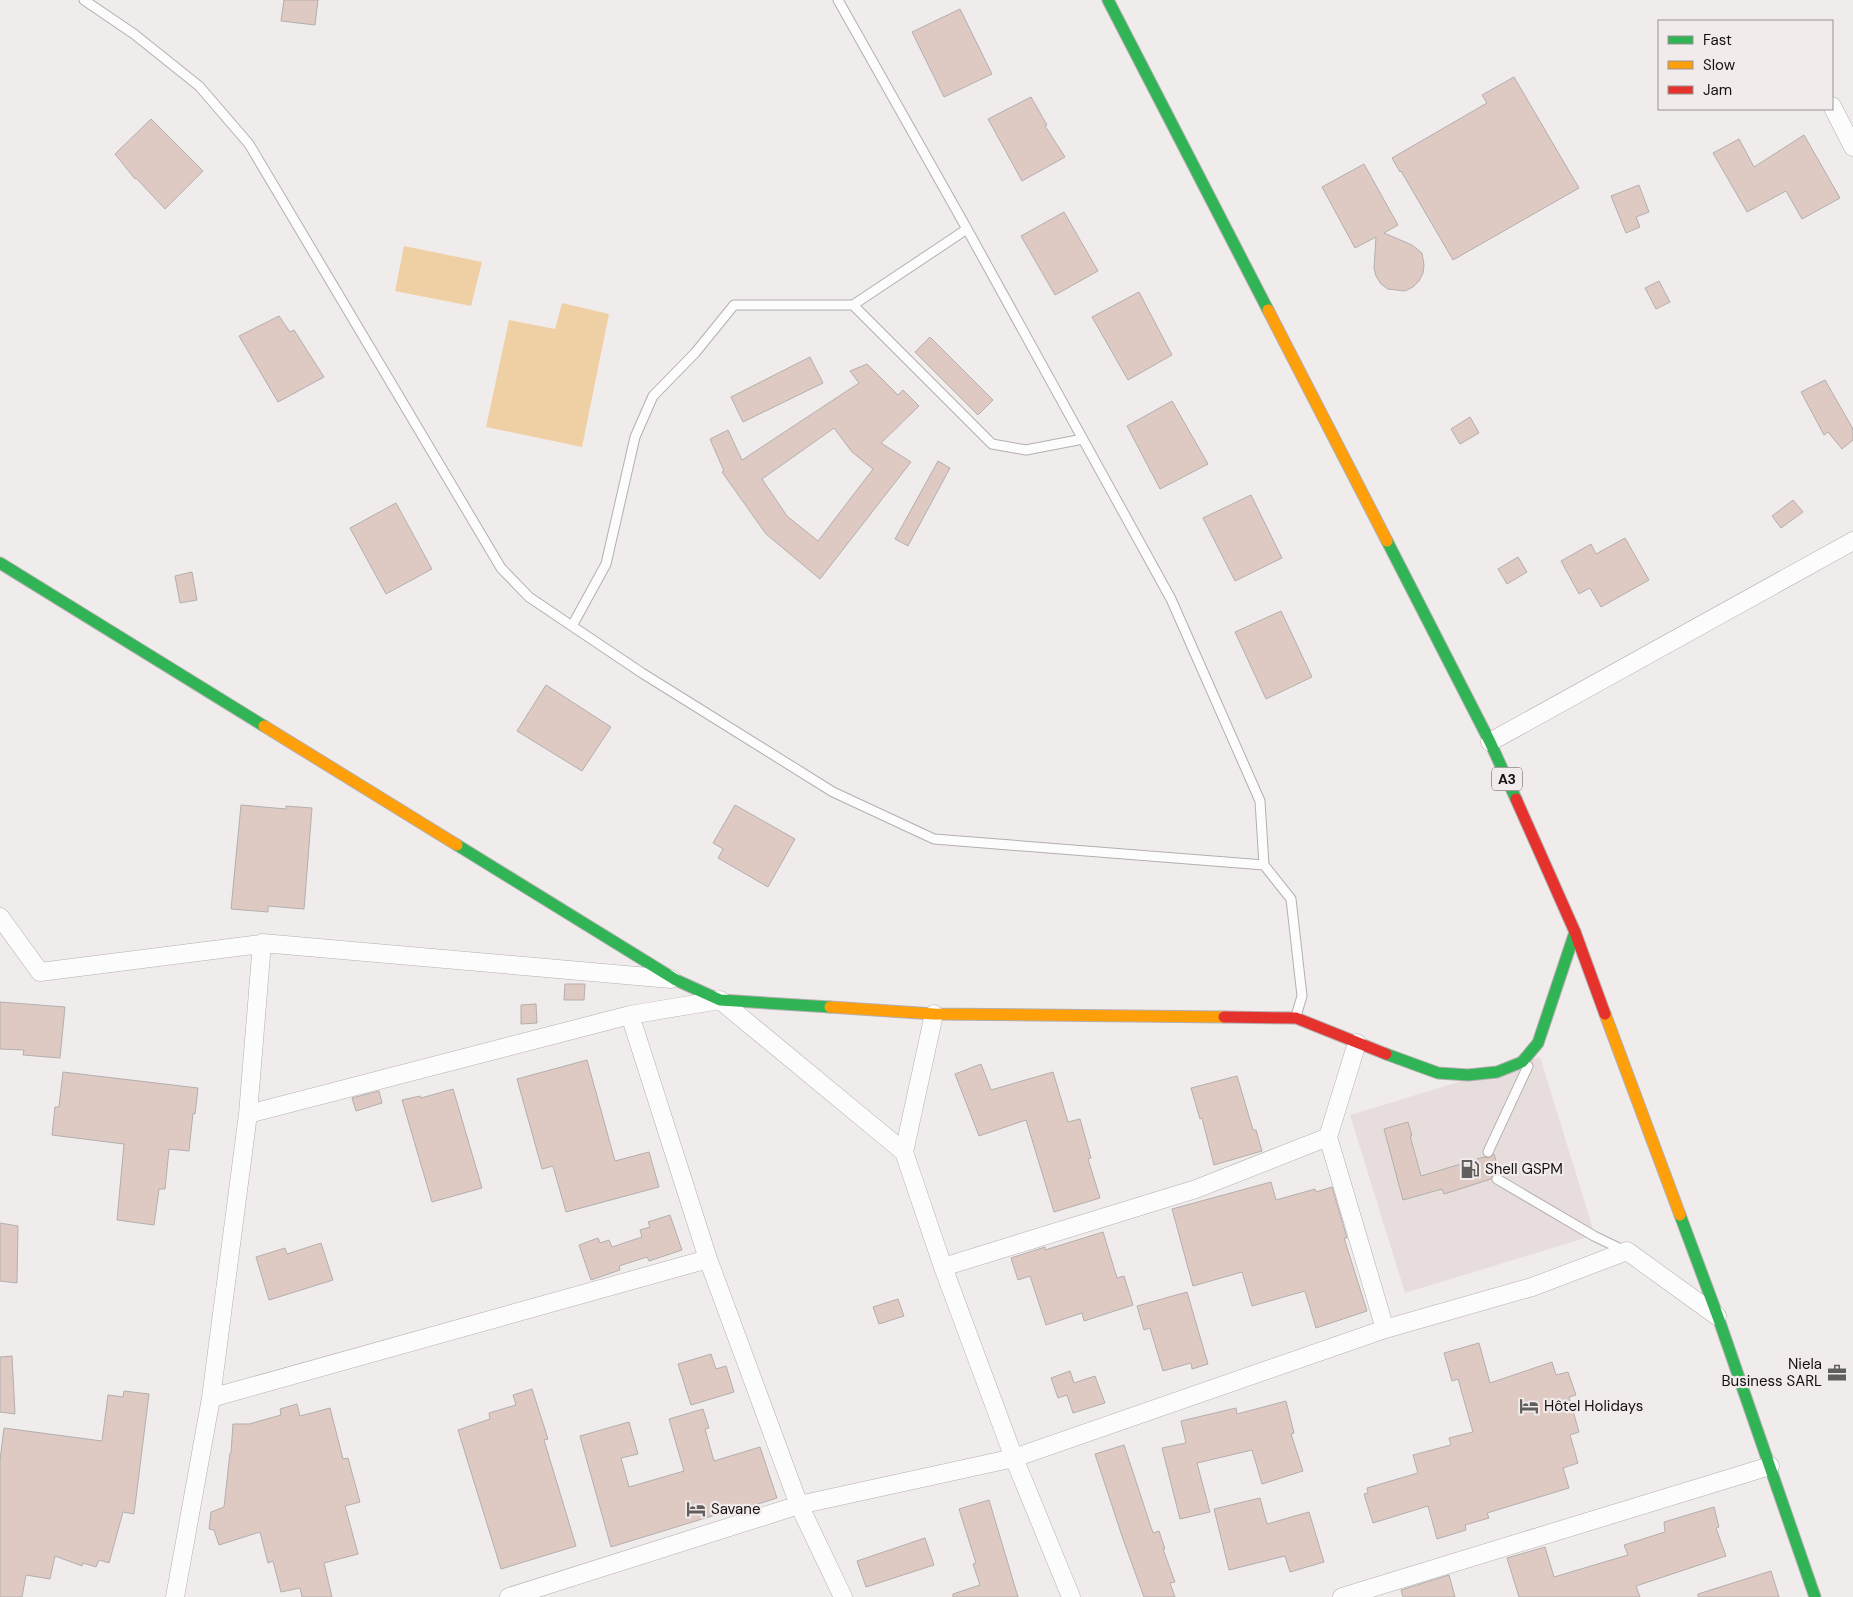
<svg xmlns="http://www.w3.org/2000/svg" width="1853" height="1597" font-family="'DM Sans',sans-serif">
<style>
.built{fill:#e8dddd}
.green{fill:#efd0a5}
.building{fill:#decac2;stroke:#b2afae;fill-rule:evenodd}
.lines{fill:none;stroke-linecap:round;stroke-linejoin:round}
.lane-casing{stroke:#b3afaf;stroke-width:11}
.street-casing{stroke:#b3afaf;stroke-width:19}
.fast-casing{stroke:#b3afaf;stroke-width:13}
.slow-casing{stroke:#b3afaf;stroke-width:13}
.jam-casing{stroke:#b3afaf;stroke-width:13}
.lane{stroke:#fdfcfc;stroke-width:9}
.street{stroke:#fdfcfc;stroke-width:18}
.fast{stroke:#30b455;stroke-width:11}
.slow{stroke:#ff9f0a;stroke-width:11}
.jam{stroke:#e5322d;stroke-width:11}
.labels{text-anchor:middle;stroke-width:4.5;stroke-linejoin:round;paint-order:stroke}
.shield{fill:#f2ebeb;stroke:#575252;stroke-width:1}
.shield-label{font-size:14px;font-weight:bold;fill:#141111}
.poi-label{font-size:15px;fill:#141111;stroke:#f2ebeb;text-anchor:start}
</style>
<rect width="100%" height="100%" fill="#f1ecec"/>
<path class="built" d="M1540 1057 1595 1235 1405 1293 1350 1115Z"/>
<path class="green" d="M404 246 482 262 471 306 395 291Z
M562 303 609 314 582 447 486 427 509 320 555 329Z"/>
<path class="building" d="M284 0H318L315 25 281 21Z
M960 9 992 74 944 97 912 32Z
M1514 77 1579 188 1453 260 1401 171 1400 172 1392 158 1487 103 1482 95Z
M1031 97 1047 125 1045 126 1065 157 1022 181 988 119Z
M151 119 203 171 165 209 136 178 135 179 115 154Z
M1804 135 1840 198 1802 219 1786 191 1747 212 1713 153 1739 139 1754 167Z
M1364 164 1398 225 1384 233 1412 245 1422 253 1424 265 1423 273 1419 281 1413 287 1405 291 1388 289 1381 284 1376 276 1374 268 1376 237 1355 248 1322 187Z
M1639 185 1649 212 1636 217 1640 227 1626 233 1611 196Z
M1064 212 1098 271 1055 295 1021 236Z
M1659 281 1670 302 1656 309 1645 288Z
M1139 292 1172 355 1128 380 1092 317Z
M279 316 290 332 294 330 324 377 278 402 239 336Z
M930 337 993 400 978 415 915 352Z
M810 357 823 383 743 422 731 397Z
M867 364 898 395 903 390 919 406 881 443 911 462 820 579 766 534 722 472 724 471 710 439 728 430 742 460 859 383 850 371ZM834 428 852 452 873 469 818 541 787 516 762 479Z
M1825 380 1853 429V440L1842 449 1828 432 1824 435 1801 392Z
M1172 401 1208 464 1160 489 1127 426Z
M1470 417 1479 433 1460 444 1451 429Z
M938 461 950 468 908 546 895 539Z
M1251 495 1282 558 1235 581 1203 518Z
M1793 500 1803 512 1781 528 1772 516Z
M396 503 432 569 386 594 350 528Z
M1625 538 1649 580 1601 607 1590 588 1579 594 1561 561 1591 544 1596 554Z
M1518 557 1527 572 1507 584 1498 569Z
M192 572 197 600 180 603 175 576Z
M1281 611 1312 677 1266 699 1235 632Z
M546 685 611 727 582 771 517 731Z
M241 805 286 809V806L312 808 304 909 268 906V912L231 909Z
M735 805 795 839 768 887 718 858 723 849 713 843Z
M565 984H585L584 1000H564Z
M0 1002 65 1007 60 1058 23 1055 24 1050 0 1049Z
M536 1004 537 1023 521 1024V1005Z
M587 1060 615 1161 649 1152 659 1187 566 1212 553 1166 542 1169 517 1079Z
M981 1064 991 1090 1053 1072 1068 1122 1080 1119 1091 1158 1088 1159 1100 1198 1054 1212 1026 1120 979 1136 955 1074Z
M63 1072 198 1088 195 1114 193 1113 189 1151 169 1149 165 1189H159L154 1225 117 1220 124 1144 52 1135 55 1107H59Z
M1237 1076 1253 1130H1256L1262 1151 1214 1165 1202 1118 1200 1119 1191 1088Z
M453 1089 482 1188 432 1202 402 1100 420 1096 421 1098Z
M379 1091 382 1103 356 1111 352 1098Z
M1408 1122 1412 1136H1410L1421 1176 1484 1157 1489 1158 1494 1154 1500 1174 1494 1173 1491 1179 1444 1194 1442 1189 1403 1200 1384 1129Z
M1271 1182 1276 1200 1315 1189 1316 1192 1332 1187 1347 1238H1344L1367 1311 1316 1328 1305 1291 1252 1306 1242 1272 1193 1286 1172 1209Z
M670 1215 682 1250 649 1261 647 1257 619 1266 620 1270 591 1280 579 1245 598 1238 600 1243 609 1240 612 1247 642 1237 640 1230 650 1227 648 1222Z
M0 1223 18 1226 17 1283 0 1281Z
M1103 1232 1117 1278 1124 1276 1133 1305 1084 1321 1082 1313 1046 1325 1030 1276 1018 1280 1011 1258 1045 1247V1250Z
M321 1243 333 1280 269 1300 256 1257 285 1248 287 1254Z
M1187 1292 1208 1364 1192 1369 1191 1363 1163 1371 1150 1328 1144 1330 1137 1306Z
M898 1299 904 1316 879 1324 873 1307Z
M1479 1343 1490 1383 1552 1362 1556 1375 1568 1372 1576 1395 1569 1397 1579 1432 1570 1435 1578 1463 1563 1468 1569 1488 1487 1513 1489 1518 1465 1525 1466 1530 1437 1539 1428 1506 1373 1523 1364 1494 1368 1493 1367 1488 1418 1473 1413 1455 1451 1445 1449 1438 1473 1432 1458 1379 1452 1381 1444 1353Z
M711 1354 716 1369 726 1366 734 1392 691 1405 678 1364Z
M12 1356 15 1414 0 1412V1357Z
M1070 1371 1074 1383 1095 1376 1105 1403 1073 1413 1067 1395 1058 1398 1051 1378Z
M532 1389 548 1439 544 1440 576 1546 501 1569 458 1430 490 1419 489 1413 516 1405 513 1395Z
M124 1391 149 1394 134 1514 123 1512 109 1563 99 1560 96 1567 83 1563 82 1566 55 1556 50 1579 26 1575 22 1597H0V1460L4 1428 102 1441 108 1395 123 1397Z
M1286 1401 1294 1433 1291 1434 1303 1471 1262 1484 1252 1450 1197 1463 1210 1512 1180 1519 1162 1448 1186 1443 1181 1421 1236 1408 1237 1414Z
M297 1404 300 1416 330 1408 343 1459 348 1458 360 1502 345 1506 358 1554 324 1563 332 1597H302L300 1588 281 1592 273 1561 268 1563 260 1532 219 1545 214 1530 209 1529 211 1512 224 1507 230 1453H231L233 1424H249L281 1415 280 1409Z
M703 1409 709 1428 705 1429 714 1461 760 1447 777 1498 726 1514 725 1512 611 1547 580 1436 629 1422 638 1454 621 1458 629 1487 684 1471 669 1419Z
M1124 1445 1153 1533 1159 1531 1165 1549H1163L1175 1582 1170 1583 1175 1597H1144L1123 1539 1095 1454Z
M1260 1498 1267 1524 1309 1512 1324 1562 1290 1572 1285 1556 1229 1570 1214 1509Z
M989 1500 1018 1597H953V1594L980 1585 973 1564 976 1563 959 1509Z
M1714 1507 1719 1527 1716 1528 1726 1556 1636 1586 1640 1597H1519L1507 1558 1545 1547 1554 1577 1628 1555 1624 1545 1665 1532 1664 1522Z
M925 1538 934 1565 866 1587 857 1561Z
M1771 1571 1779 1597H1698V1594Z
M1449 1575 1455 1597H1403L1401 1590Z"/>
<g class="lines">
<g class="lane-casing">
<path id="lane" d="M84 0 134 34 199 86 249 144 501 568 529 597 572 626 642 673 833 792 934 839 1264 865
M838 0 967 229 1171 599 1260 801 1264 865 1291 899 1302 996 1296 1016
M853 305 992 444 1026 450 1083 439
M572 626 606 564 635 437 653 396 695 353 734 305H853L967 229
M1488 1152 1528 1066
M1497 1179 1594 1236 1625 1251"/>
</g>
<g class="street-casing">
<path id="street" d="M1832 106 1853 147
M1490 742 1853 541
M0 917 40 972 261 944
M934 1014 904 1152 943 1267 1014 1458 1071 1597
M630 1015 708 1259 799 1505 843 1597
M248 1114 630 1015 720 1000 904 1152
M1328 1137 1385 1329
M943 1267 1196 1189 1328 1137 1357 1043
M211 1398 708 1259
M175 1597 211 1398 248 1114 262 943 671 979
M509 1597 799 1505 1014 1458 1385 1329 1532 1287 1627 1251 1717 1316
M1342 1597 1770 1466"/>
</g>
<g class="fast-casing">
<path id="fast" d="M1108 0 1268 310
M1387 541 1490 742 1516 799
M0 563 264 726
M457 845 676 980 720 1000 830 1007
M1386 1054 1438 1073 1468 1075 1497 1072 1522 1062 1538 1043 1575 932
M1680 1215 1718 1317 1815 1597"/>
</g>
<g class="slow-casing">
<path id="slow" d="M1268 310 1387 541
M264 726 457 845
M830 1007 934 1014 1224 1017
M1605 1014 1680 1215"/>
</g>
<g class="jam-casing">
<path id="jam" d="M1516 799 1575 932 1605 1014
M1224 1017 1296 1018 1386 1054"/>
</g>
<use href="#lane" class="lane"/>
<use href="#street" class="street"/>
<use href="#fast" class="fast"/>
<use href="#slow" class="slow"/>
<use href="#jam" class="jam"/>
</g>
<defs>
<g id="fuel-bare" transform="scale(1.5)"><path d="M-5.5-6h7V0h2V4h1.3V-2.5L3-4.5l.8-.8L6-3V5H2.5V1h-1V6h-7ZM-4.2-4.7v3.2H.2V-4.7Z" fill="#615e5e" stroke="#f2ebeb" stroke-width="2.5" paint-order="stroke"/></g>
<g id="office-bare" transform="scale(1.5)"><path d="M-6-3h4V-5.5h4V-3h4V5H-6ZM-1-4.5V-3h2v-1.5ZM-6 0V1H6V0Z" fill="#615e5e" stroke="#f2ebeb" stroke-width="2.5" paint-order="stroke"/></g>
<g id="hotel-bare" transform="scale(1.5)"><path d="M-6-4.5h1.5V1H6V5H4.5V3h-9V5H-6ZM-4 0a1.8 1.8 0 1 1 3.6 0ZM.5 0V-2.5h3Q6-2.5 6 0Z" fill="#615e5e" stroke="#f2ebeb" stroke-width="2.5" paint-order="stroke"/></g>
</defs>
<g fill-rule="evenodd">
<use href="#fuel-bare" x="1470" y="1169"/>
<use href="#office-bare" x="1837" y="1373"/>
<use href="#hotel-bare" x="1529" y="1406"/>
<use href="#hotel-bare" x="696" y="1509"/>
</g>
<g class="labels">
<rect class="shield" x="1492" y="767.5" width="30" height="23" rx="4"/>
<g class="shield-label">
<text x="1507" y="784">A3</text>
</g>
<g class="poi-label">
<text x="1485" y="1174">Shell GSPM</text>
<text x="1822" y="1369" text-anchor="end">Niela<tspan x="1822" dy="17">Business SARL</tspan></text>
<text x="1544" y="1411">Hôtel Holidays</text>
<text x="711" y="1514">Savane</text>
</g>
</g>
<rect x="1658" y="20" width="175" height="90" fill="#f2ebeb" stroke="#999494"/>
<rect x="1668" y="36" width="25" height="8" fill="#30b455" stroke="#999494"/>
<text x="1703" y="45" font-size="15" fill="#141111">Fast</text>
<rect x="1668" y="61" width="25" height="8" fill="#ff9f0a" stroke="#999494"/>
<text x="1703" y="70" font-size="15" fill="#141111">Slow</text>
<rect x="1668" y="86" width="25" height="8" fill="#e5322d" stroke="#999494"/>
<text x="1703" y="95" font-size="15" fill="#141111">Jam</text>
</svg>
